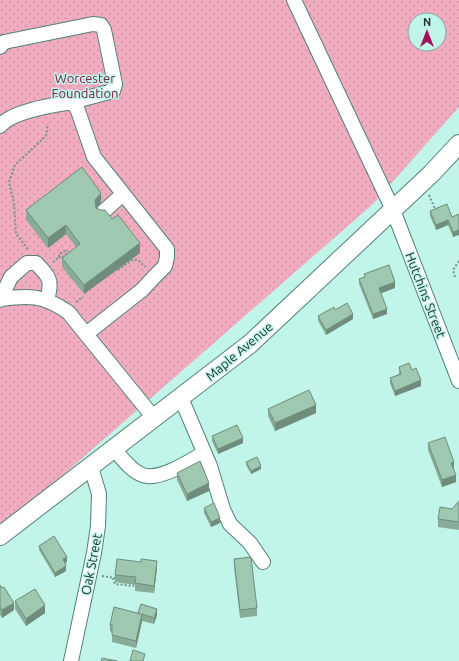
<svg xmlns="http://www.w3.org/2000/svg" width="459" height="661" font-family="Ubuntu,sans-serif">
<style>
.park{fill:url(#park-dots);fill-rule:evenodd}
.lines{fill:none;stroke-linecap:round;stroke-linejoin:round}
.minor-casing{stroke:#518178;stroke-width:16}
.major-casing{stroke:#518178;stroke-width:20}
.path{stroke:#70948c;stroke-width:2;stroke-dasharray:2 2;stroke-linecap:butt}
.minor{stroke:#fff;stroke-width:14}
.major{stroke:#fff;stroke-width:18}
.wall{fill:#89ac98}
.shaded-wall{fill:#6f8c7c}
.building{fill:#9fc8b1;stroke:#6f8c7c}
.labels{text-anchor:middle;stroke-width:3;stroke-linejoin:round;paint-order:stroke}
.park-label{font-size:13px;fill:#792646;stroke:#c2f5ea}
.street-label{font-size:13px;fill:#1e322e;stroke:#c2f5ea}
</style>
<defs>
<pattern id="park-dots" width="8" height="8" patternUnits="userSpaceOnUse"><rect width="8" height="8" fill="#f1acc0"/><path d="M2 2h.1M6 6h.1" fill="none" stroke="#ce94a5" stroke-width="1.8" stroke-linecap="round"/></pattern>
</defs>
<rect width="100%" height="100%" fill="#c2f5ea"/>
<path class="park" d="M0 0H459V107L373 204 0 530ZM415 20H439V44H415Z"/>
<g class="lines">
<g class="minor-casing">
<path id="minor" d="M294 0 393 210 459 381
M0 47 4 42 93 24 101 25 104 30 115 84 113 91 68 103
M0 126C11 112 47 106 66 103H72L77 108 94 157 167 249V257L165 266 154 277 142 290 86 334
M103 212 123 194
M0 299C29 295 43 295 68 312L154 418
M0 300 11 277 27 263H36C49 276 53 281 47 299
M181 398 210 466 223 509 230 524 250 543 263 562
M114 449C122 458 134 475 147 476 164 478 190 461 204 453
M71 661 94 553 98 526 99 494 91 467"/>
</g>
<g class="major-casing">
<path id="major" d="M0 536 250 344 431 174 459 144"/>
</g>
<path class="path" d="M429 195 435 209
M28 249 16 234 14 203 9 182 15 165 46 136 48 124
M59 257 62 258 67 253 68 251
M53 262 59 257V254L64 251H68
M118 270 132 260H138L145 267
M455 277 453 270 459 261
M76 302 83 297
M102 576 115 578
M113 578 115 584 134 586"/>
<use href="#minor" class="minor"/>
<use href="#major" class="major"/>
</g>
<path class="wall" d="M101 202 97 208 140 253 84 294 62 267V258L76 247 66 234 48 248 26 220V210Z
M430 211 452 217 459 214 453 237 448 225 436 230 430 216Z
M364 274 395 288 381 293 387 314 373 319 359 284V279L364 277Z
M318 316 353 319 326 335 318 321Z
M399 367 412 370 421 386 395 396 390 383V378L399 374Z
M268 409 316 413 275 431 268 416Z
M212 436 243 443 218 454 212 441Z
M428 443 454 469 456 482 442 487 428 450Z
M246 462 261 469 251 474 246 465Z
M177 473 209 491 187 501 177 480Z
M459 501V530L438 527V519L452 509Z
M204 508 220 523 211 527 204 513Z
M39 546 67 562 65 563 66 571 55 577 39 550Z
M234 559 257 608V616L240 618 234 567Z
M157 568 154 593 135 591V585L115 582V575Z
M0 585 14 610 2 618 0 615Z
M15 601 45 613 26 626 15 609Z
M138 613 157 615 154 624 142 621 136 648 112 642V632L110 631V625Z"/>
<path class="shaded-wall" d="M101 193V202L95 210V200Z
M448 220V225L436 230V225Z
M66 225V234L48 248V238Z
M459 230V235L453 237V232Z
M140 243V253L84 294V285Z
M395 282V288L379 294V288Z
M387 309V314L373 319V314Z
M353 314V319L326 335V330Z
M421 380V386L395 396V391Z
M316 405V413L275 431V423Z
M243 438V443L218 454V449Z
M454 462V469L451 470V463Z
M261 466V469L251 474V471Z
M456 475V482L442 487V480Z
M209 483V491L187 501V494Z
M220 518V523L211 527V522Z
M67 557V562L63 564V559Z
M157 561V568L154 593V586Z
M66 566V571L55 577V573Z
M14 603V610L2 618V610Z
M45 605V613L26 626V619Z
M157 609V615L154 624V618Z
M142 614V621L136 648V641Z"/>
<path class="building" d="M82 167 101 193 95 200 96 208 101 210H105L112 219 118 215 140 243 84 285 62 258 80 244 66 225 48 238 26 210Z
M447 204 452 217 459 214V230L453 232 448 220 436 225 430 211Z
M389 265 395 282 379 288 387 309 373 314 359 279 365 277 364 274Z
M347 303 353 314 326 330 318 316 334 307 335 310Z
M409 363 412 370 416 368 421 380 395 391 390 378 401 374 399 367Z
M309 390 316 405 275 423 268 409Z
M237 425 243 438 218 449 212 436Z
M445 437 454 462 451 463 456 475 442 480 428 443Z
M257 457 261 466 251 471 246 462Z
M200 461 209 483 187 494 177 473Z
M459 501V522L438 519 440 507 452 509Z
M214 503 220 518 211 522 204 508Z
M54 536 67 557 63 559 66 566 55 573 39 546Z
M251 557 257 608 240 610 234 559Z
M117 559 141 562V559L157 561 154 586 135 583 136 577 115 575Z
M0 585 2 588 4 587 14 603 2 610 0 608Z
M35 589 45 605 26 619 15 601Z
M141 604 157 609 154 618 142 614 136 641 112 635V625H110L114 607 141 614 138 613Z
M133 650 145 654 143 661H130Z
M102 658 117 661H101Z"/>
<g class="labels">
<g class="park-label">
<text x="85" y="83">Worcester<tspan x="85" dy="15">Foundation</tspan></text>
</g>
<g class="street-label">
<text transform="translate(426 295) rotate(69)" y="5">Hutchins Street</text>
<text transform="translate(239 351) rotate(-40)" y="5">Maple Avenue</text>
<text transform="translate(91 564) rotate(-79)" y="5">Oak Street</text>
</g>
</g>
<g transform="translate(427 32)"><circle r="19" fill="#c2f5ea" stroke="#80a79f"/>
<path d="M0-3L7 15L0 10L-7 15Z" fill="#a21155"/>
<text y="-6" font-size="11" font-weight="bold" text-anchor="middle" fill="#1e322e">N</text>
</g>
</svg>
